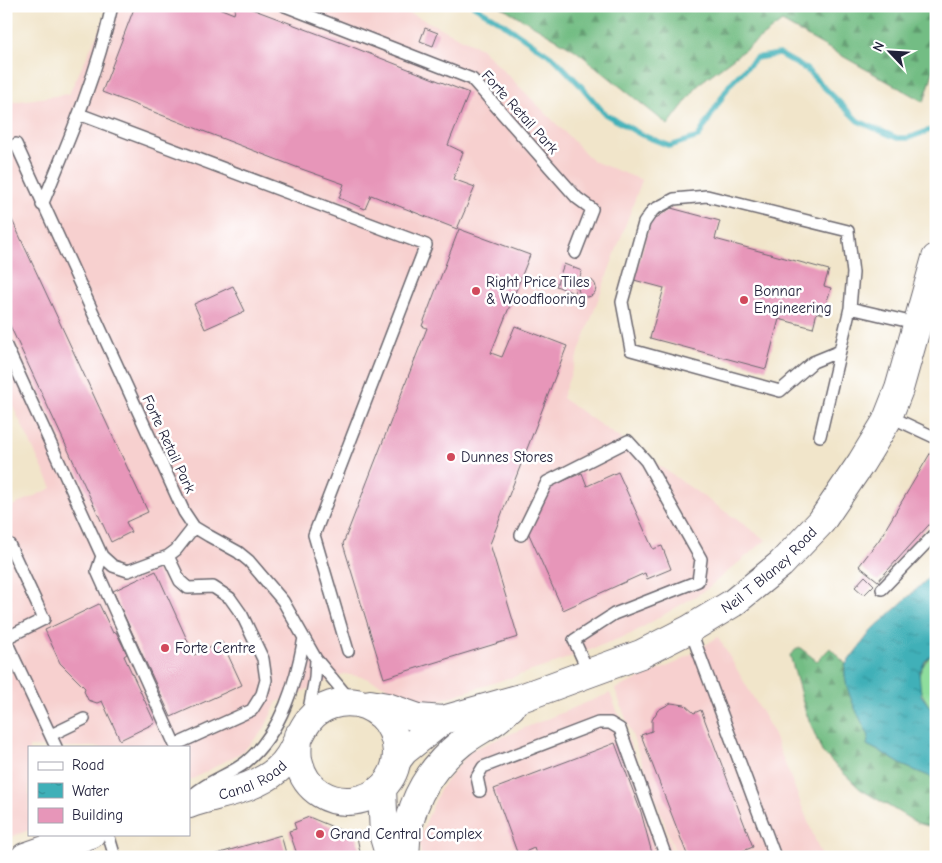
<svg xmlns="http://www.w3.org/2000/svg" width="942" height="863" font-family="'Comic Neue',sans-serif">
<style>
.built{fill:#f7d0cf}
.grass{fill:#8fde9d;stroke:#58806c}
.forest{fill:url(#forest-firs);stroke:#4a7060}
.water{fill:url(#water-ripples);stroke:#30697a}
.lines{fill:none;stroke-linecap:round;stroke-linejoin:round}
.stream{stroke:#3fb0b8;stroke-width:5.5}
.building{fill:#e796b9}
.lane-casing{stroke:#6a666d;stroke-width:14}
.secondary-casing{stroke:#6a666d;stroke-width:30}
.lane{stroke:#fff;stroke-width:11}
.secondary{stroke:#fff;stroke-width:28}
.poi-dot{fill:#d1495b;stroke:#fff;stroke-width:2}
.labels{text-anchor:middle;stroke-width:5;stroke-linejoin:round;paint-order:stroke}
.street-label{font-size:15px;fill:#22223b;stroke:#fff}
.poi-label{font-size:15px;fill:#22223b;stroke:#fff;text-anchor:start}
</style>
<defs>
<pattern id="forest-firs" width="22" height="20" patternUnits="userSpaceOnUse" patternTransform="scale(1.25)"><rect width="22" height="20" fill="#73bd84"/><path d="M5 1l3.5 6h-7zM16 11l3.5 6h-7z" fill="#5e996d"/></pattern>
<pattern id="water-ripples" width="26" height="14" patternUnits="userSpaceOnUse" patternTransform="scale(1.25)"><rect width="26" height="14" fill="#3fb0b8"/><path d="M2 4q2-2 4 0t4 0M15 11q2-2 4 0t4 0" fill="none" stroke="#348f97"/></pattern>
</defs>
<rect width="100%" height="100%" fill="#fff"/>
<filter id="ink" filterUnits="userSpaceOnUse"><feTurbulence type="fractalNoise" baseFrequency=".02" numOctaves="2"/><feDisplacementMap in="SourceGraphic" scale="10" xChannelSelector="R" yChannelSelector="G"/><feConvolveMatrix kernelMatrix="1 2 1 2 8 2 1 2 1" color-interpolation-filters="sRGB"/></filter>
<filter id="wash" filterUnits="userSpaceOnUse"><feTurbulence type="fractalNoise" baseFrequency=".0096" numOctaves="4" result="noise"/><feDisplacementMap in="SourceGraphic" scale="20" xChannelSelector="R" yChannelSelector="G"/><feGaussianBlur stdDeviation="1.12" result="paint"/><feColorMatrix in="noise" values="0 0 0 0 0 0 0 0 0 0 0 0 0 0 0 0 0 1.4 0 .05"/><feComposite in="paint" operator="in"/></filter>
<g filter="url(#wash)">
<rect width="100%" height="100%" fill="#f1e5ca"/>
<path class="built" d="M111 6H391L414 15 481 48 593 161 642 180 562 398 766 540 704 591 631 634 544 667 434 702 403 700 385 686 363 677 344 674 277 702 263 731 242 752 189 781V747H29V830L6 839V509L52 488 6 392V103L69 94Z
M718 637 771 728 822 857H677L615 689 678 662Z
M610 693 675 857H421L419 838 440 789 471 750Z"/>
<path class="grass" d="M936 650V715C916 688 910 676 936 650Z"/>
<path class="forest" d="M500 6H936V62L924 102 782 22 700 83 668 125 575 50Z
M799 647 817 661 830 648 846 664C840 684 860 718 869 736L867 745 883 753 902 765 936 779V828L917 823 860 789 822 752 805 710 790 655Z"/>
<path class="water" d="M936 570V650L925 661 919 673 921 695 936 715V779L902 765 883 753 867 745 869 736C860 718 840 684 846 664L872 630 919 587Z"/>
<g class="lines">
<path class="stream" d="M474 6 499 21 555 59 581 86 605 114 642 135 670 146 698 137 730 84 756 58 779 54 806 69 858 121 897 138H908L936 128"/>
</g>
<g id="blocks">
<path class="building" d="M135 6H214L234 14 236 6H244L345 44 469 93 448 145 463 152 453 179 475 187 457 229 371 195 365 209 339 198 344 184 296 167 102 92Z
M425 28 438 33 433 46 420 41Z
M6 207 148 512 126 522 131 532 111 542 6 317Z
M671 208 720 221 715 239 829 270 824 286 831 288 823 314 817 312 813 328 779 319 766 369 650 338 664 288 634 280 650 222Z
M459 229 530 255 491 353 502 357 515 326 567 346 490 544 518 637 384 678 343 544 427 328 422 326Z
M564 264 582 271 574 293 556 286Z
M578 288a9 9 0 1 1 18 0a9 9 0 1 1-18 0Z
M233 286 245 311 205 329 194 304Z
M931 452 936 455V517L878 581 859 566 879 540Z
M618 472 653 549 662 546 671 569 647 579 645 573 563 610 528 532 549 487 582 473 587 486Z
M156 571 194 655 222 642 242 685 171 717 113 591Z
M865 576 874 585 864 595 855 587Z
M99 604 113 633 116 632 127 654 124 656 155 723 120 740 102 701 97 703 88 700 84 691 85 688 60 663 45 630Z
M671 703 685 705 694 713 701 710 753 847 728 857H688L641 735 652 731V720L658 710Z
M615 743 641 812 653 857H537L534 848 518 855 494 789Z
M6 773 10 783 6 785Z
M309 817 357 837 361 857H298L289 831 296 829 294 823Z
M281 835 287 857H210V856Z"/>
</g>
</g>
<g filter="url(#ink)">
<use href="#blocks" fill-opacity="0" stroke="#6a666d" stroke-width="1"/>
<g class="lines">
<g class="lane-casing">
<path id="lane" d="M285 6 472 79 577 198 592 209 575 253
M79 114 426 245 314 535 348 651
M16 144 184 512 194 527 209 536 238 552 249 561 283 601 316 659 351 701
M42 205C69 140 97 75 112 6
M850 308 919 324
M6 346 102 556 113 566 128 571 168 556 176 550 194 527
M889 416 936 438
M820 436 850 308 853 273 848 231 707 196 674 199 653 210 644 223 622 302 631 350 780 391 813 362 840 351
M521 535 547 482 628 441 646 461 701 559 698 581 614 614 574 640 589 673
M102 556 97 571 175 745 252 710 262 694 266 680 263 659 242 615 230 598 213 587 188 588 180 581 168 556
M882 589 936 533
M690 629 774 854 776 857
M6 638 44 619 9 544
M6 641 56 747
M308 714 315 678 316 659
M51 735 84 719
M480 791 477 777 483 767 598 723H610L620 729 666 857
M194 794C209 780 230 775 246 762 282 732 296 682 304 638
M108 834 115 857"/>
</g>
<g class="secondary-casing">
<g id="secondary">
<path d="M370 704 387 707 418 718 443 720"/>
<path id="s1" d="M397 760 404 751 443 720 521 698 589 673 641 654 690 629 733 603 781 564 821 522 861 463 886 422 899 389 936 258"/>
<path d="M382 788 384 837 390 857"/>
<path id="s2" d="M189 804C217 794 254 790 277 770 301 751 297 716 331 705 349 699 367 703 381 715 392 725 396 738 397 752 397 810 313 820 299 763 296 755 298 745 298 736"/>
<path d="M25 857 91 834"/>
<path d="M405 857C406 810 424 773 461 743 472 734 485 728 496 720 501 716 506 711 511 707"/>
</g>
</g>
<use href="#lane" class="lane"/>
<use href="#secondary" class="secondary"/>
</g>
</g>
<g class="poi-dot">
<circle cx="476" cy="291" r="5"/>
<circle cx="744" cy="300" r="5"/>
<circle cx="451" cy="457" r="5"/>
<circle cx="165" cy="648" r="5"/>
<circle cx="320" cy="834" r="5"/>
</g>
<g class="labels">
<g class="street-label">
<text transform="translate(520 112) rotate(48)" y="5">Forte Retail Park</text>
<text transform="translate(169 444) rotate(65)" y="5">Forte Retail Park</text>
<text dy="5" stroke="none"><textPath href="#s1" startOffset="424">Neil T Blaney Road</textPath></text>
<text dy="5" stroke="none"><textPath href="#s2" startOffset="68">Canal Road</textPath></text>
</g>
<g class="poi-label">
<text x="486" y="287">Right Price Tiles<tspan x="486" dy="17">&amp; Woodflooring</tspan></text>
<text x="754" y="296">Bonnar<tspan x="754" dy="17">Engineering</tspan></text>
<text x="461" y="462">Dunnes Stores</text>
<text x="175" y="653">Forte Centre</text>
<text x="330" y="839">Grand Central Complex</text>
</g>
</g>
<rect width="942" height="863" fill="none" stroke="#fff" stroke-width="25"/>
<rect x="28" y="746" width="162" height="90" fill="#ffffff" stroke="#a7a7b1"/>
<rect x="38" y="762" width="25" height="8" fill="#ffffff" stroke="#a7a7b1"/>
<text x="72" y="770" font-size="15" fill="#22223b">Road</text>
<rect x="38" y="783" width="25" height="15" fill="url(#water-ripples)" stroke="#a7a7b1"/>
<text x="72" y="796" font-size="15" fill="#22223b">Water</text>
<rect x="38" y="808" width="25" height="15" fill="#e796b9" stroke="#a7a7b1"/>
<text x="72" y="820" font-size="15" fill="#22223b">Building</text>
<g transform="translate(890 52) rotate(295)" stroke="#ffffff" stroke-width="4" paint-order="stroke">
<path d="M0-4L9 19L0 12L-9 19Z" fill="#22223b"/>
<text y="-8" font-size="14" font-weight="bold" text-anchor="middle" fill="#22223b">N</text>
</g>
</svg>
